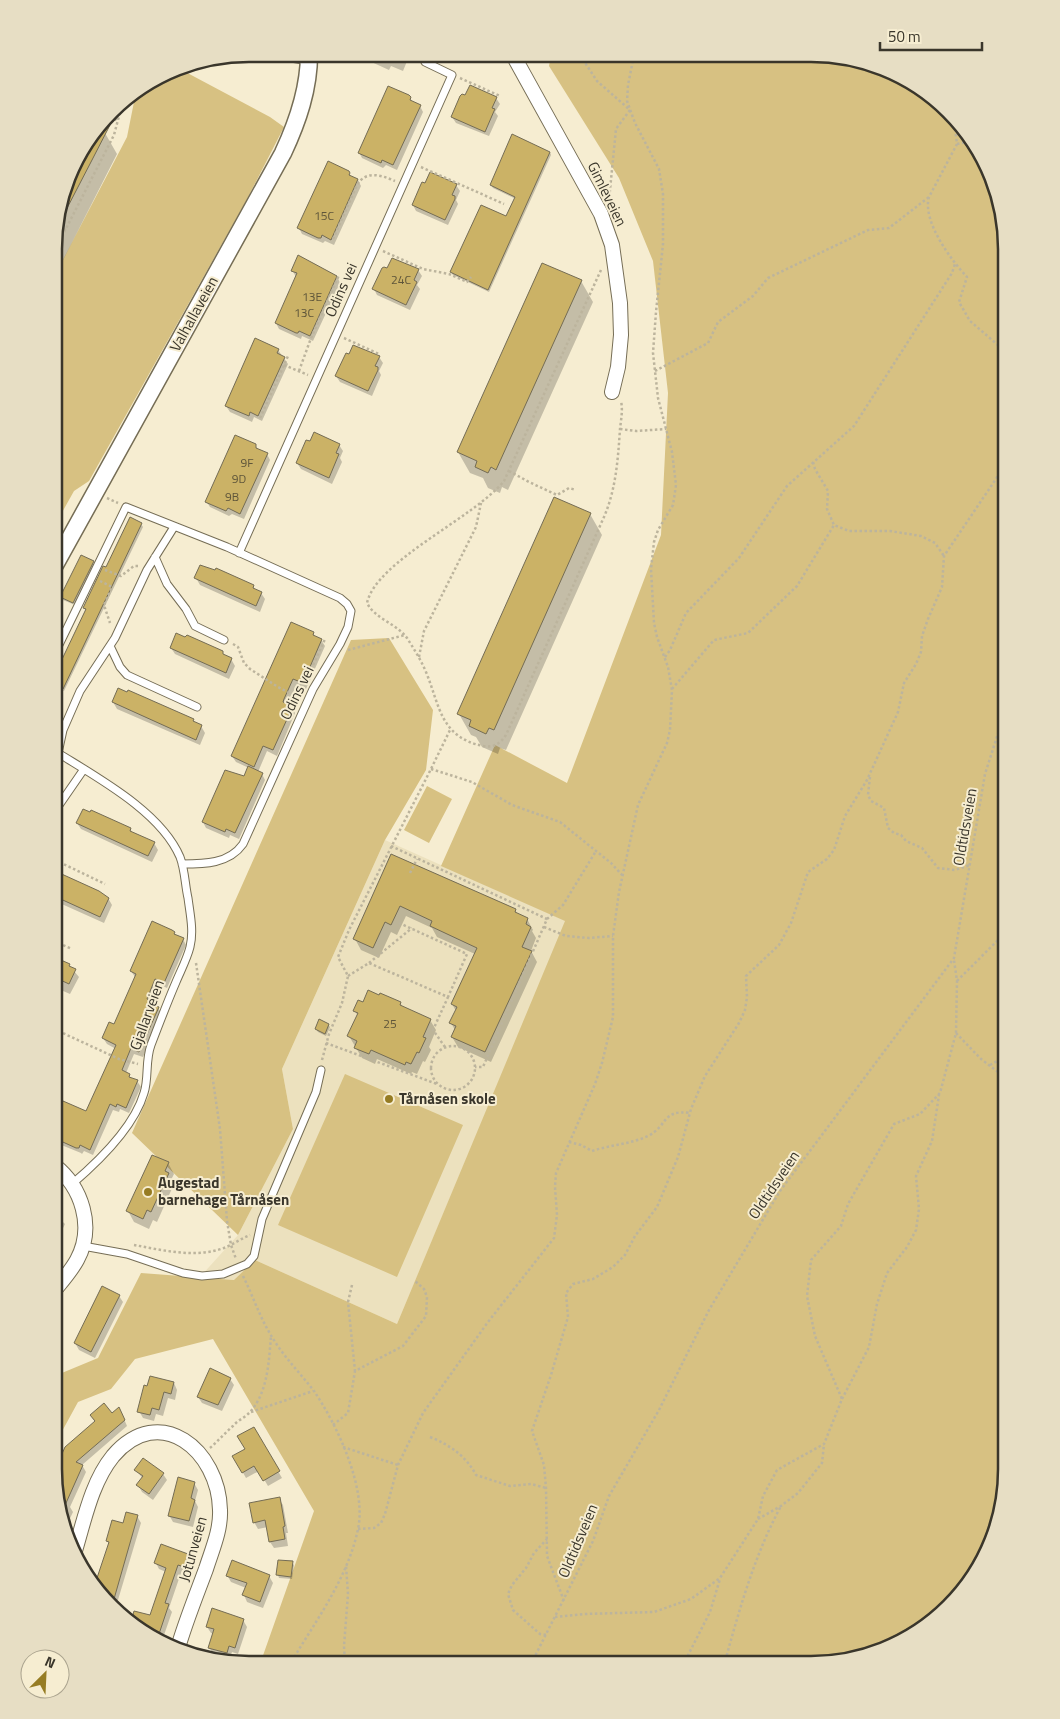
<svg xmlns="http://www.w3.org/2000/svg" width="1060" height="1719" font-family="'Titillium Web',sans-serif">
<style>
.built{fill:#ece1be}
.green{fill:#d7c182}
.shadow{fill:#0003}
.building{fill:#cbb266;stroke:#746c54}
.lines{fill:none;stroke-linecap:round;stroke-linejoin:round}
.service-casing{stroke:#756d55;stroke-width:9}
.minor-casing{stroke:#756d55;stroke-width:16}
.tertiary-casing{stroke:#756d55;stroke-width:19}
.path{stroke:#bcb49d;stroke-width:2.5;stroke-dasharray:2.5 2.5;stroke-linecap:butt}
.service{stroke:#fff;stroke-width:7}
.minor{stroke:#fff;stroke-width:14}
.tertiary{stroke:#fff;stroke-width:16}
.poi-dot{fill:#967c23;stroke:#f6edd1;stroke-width:2}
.labels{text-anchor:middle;stroke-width:4;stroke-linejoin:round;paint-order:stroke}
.number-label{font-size:12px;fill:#5e553a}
.street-label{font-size:15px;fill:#3a362b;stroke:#f6edd1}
.poi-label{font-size:15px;font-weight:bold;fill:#3a362b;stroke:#f6edd1;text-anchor:start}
.rim{fill:none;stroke:#3a362b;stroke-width:2.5}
</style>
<rect width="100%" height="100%" fill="#f6edd1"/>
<path class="built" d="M385 840 566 921 397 1324 255 1260 235 1280 200 1277 238 1235 293 1129 282 1069Z"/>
<path class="green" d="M551 55H836L886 69 930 94 966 131 991 175 1006 250V1483L991 1544 966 1588 930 1625 885 1650 811 1665 260 1664 314 1511 213 1339 135 1359 111 1389 78 1402 54 1446V1381L57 1375 98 1358 141 1273 234 1280 255 1260 397 1324 565 921 441 866 495 745 567 783 661 535 668 393 653 261 619 178 549 66Z
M178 68 270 117 284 127 246 201 89 481 74 491 55 525V275L127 137 136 92Z
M389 638 433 710 426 770 385 840 282 1069 293 1129 238 1235 132 1133 351 640Z
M427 786 452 799 429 843 404 830Z
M345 1074 463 1125 397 1277 278 1225Z"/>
<path class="shadow" d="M364 54H410L403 71 391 66 389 70 367 60Z
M410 98 413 103 420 106 423 112 397 170 386 165 383 168 362 158 359 152Z
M496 98 500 104 495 112 498 116 489 136 456 123 452 117Z
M99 130 105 133 117 154 55 276V224L74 163Z
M550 152 551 155 489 292 453 275 451 272 507 218 516 199 493 188 491 185Z
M349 173 352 178 358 180 361 186 334 245 325 241 323 243 302 234 299 228Z
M456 185 460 191 456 200 458 204 448 225 416 211 413 205Z
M292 270 337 276 340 283 313 341 302 336 301 339 279 329 276 323 296 277Z
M418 270 422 276 417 285 420 289 410 310 377 295 374 289Z
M581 281 593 302 508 490 502 487 500 493 488 488 483 478 470 473 458 452Z
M278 350 288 364 262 421 254 417 252 422 250 421 230 412 226 406Z
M379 357 383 363 379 371 381 375 372 396 340 382 336 376Z
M255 445 258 450 267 454 270 460 244 519 232 514 229 516 210 507 206 501Z
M339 445 343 451 340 458 342 462 332 484 301 469 297 463Z
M590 514 602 535 506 750 500 748 498 754 482 747 476 737 471 735 459 714Z
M141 524 143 527 64 691 55 686V677L86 611 84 608 107 569Z
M93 562 94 565 75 605 63 600 62 597Z
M196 578 253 586 255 590 261 593 265 599 260 612 200 585Z
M313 633 316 638 321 640 325 646 306 689 297 684 287 705 292 707 295 713 277 756 267 751 258 772 262 774 265 780 239 839 230 835 229 838 206 828 203 822 245 778 249 768 236 762 232 756Z
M171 648 224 656 231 659 235 666 229 679 175 654Z
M129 691 193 720 196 724 201 726 205 733 200 745 117 709 113 702Z
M77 823 130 829 133 833 154 843 158 850 152 862 81 829Z
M391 856 515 910 518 915 527 919 533 930 532 931 536 938 531 951 537 962 491 1062 458 1047 452 1037 455 1030 451 1023 456 1011 452 1004 475 954 437 937 432 928 406 916 397 935 391 932 379 958 361 950 355 939Z
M55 872 108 898 112 905 104 923 55 901Z
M174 933 176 936 183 939 186 945 167 988 159 984 151 1003 153 1006 158 1008 162 1014 143 1057 134 1054 126 1073 131 1079 137 1081 141 1087 129 1113 120 1109 119 1112 113 1110 93 1155 84 1151 82 1154 81 1153 54 1142V1125L86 1113 116 1049 107 1044 103 1038 114 1025 135 977 131 971Z
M54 958 69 965 79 977 70 994 54 987Z
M400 1003 403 1007 430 1020 436 1030 429 1047 431 1050 425 1062 423 1061 417 1074 412 1072 411 1074 377 1059 375 1064 362 1058 349 1036 358 1016 355 1011Z
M328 1025 330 1027 326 1036 318 1032 316 1029Z
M168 1163 174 1174 171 1180 174 1184 157 1222 153 1220 149 1229 134 1222 128 1211Z
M54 1217 62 1221 65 1224 54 1247Z
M119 1296 123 1302 95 1358 79 1350 75 1343Z
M230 1379 234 1385 222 1411 202 1403 198 1397Z
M174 1383 177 1390 175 1400 168 1398 163 1416 156 1414 154 1421 143 1418 139 1411Z
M122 1414 127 1426 82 1465 86 1472 70 1507 73 1512 65 1529 57 1484 60 1477 56 1470 95 1422 91 1416Z
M253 1428 282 1478 268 1486 259 1471 246 1478 234 1457 247 1450Z
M136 1470 163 1474 167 1480 153 1500 142 1492 138 1485 143 1479Z
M194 1483 198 1490 195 1501 198 1507 193 1527 173 1522 169 1515Z
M279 1499 283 1505 288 1533H286L288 1546 274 1548 270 1542 268 1527 258 1529 254 1522Z
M137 1516 141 1523 115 1610 96 1591 99 1583 97 1581 109 1544 108 1541 124 1525Z
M188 1555 191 1561 187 1572 182 1570 169 1608 172 1612 163 1638 160 1637 159 1641 131 1625 151 1617 166 1572 159 1569 156 1563Z
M292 1563 294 1565 292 1579 279 1578 278 1575Z
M227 1575 269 1576 273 1583 263 1608 247 1602 244 1595 246 1588 231 1582Z
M243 1620 247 1627 238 1654 232 1652 230 1659 213 1654 209 1647 214 1634 211 1633 207 1627Z"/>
<path class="building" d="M470 85 497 97 492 108 495 109 494 111 485 132 451 117 460 96 462 94 465 95Z
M388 86 409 95 411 97 410 100 421 105 393 165 382 160 381 163 379 162 358 153Z
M105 122 110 125 92 160 64 214 59 212 74 163Z
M512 134 550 152 488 290 450 272 481 205 506 216 515 197 490 185Z
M328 161 349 171 350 173 349 175 358 179 331 240 322 235 321 238H318L297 228Z
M430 172 457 184 452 195 455 196V199L445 220 412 205 421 184 422 182 425 183Z
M298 255 337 276 310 336 299 331 298 333H296L275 323 297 273 291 271Z
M392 258 419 269 414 280 417 282 406 305 372 289 382 268 384 267 387 268Z
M542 263 582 280 496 470 491 467 488 473 475 467 477 461 457 452Z
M255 338 279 349 277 353 285 357 258 416 250 412 249 416 225 406Z
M353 345 380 356 375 366 378 367V370L368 391 335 376 345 355 346 353 349 354Z
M314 432 340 444 336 453 339 454 329 478 296 463 306 440 310 441Z
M235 435 256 444V448L268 453 240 514 228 508 226 511 205 502Z
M554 497 591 513 494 730 489 728 486 734 469 726 471 720 457 714Z
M130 517 142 523 63 689 55 685V674L86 609 83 608 103 566 106 567Z
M81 555 94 561 73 603 60 597Z
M200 565 215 570 216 568 254 585 253 588 262 592 256 606 194 578Z
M291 622 314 632 313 635 322 639 303 683 293 679 284 699 283 702 293 706 273 750 263 746 254 767 231 756Z
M176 633 185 637 187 635 223 651V654L232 658 226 673 170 648Z
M118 688 127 692 128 690 194 719 193 721 202 725 196 740 112 702Z
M248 766 263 773 235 833 226 829 225 832 202 822 225 770 244 776Z
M83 809 90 812 91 810 131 828 130 831 155 842 148 856 76 823Z
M391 854 516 909 515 912 528 918 526 924 531 927 522 947 532 951 485 1052 451 1037 456 1026 449 1023 457 1007 451 1004 477 948 430 926 432 921 400 906 391 925 385 922 373 948 353 939Z
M55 871 99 891 109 898 100 917 54 896Z
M152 921 172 930 175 932 174 934 184 938 164 983 155 979 147 999 152 1002 150 1004 159 1007 139 1052 131 1048 122 1070 130 1074 129 1077 138 1080 126 1108 117 1104 116 1107 110 1104 90 1150 80 1145 79 1148H76L54 1138V1122L63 1101 86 1111 116 1045 102 1038 109 1022 114 1024 136 974 130 971Z
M54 957 70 964 69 966 76 969 69 984 54 977Z
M368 990 379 995 380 993 401 1002 400 1005 431 1019 423 1037 426 1038 419 1053 417 1052 411 1064 406 1062 405 1065 371 1050 369 1054 354 1048 357 1041 347 1036 358 1013 353 1011 358 1000 363 1002Z
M319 1019 329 1024 325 1034 315 1029Z
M152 1155 169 1162 165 1171 169 1173 151 1212 147 1210 143 1219 126 1211Z
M102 1286 120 1295 91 1352 74 1343Z
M210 1368 231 1378 218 1405 197 1397Z
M150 1376 174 1382 171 1394 164 1392 159 1410 152 1408 150 1415 137 1412 144 1385 147 1386Z
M104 1403 112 1413 119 1407 125 1420 76 1462 83 1465 62 1512 56 1482 61 1473 55 1470 65 1447 95 1421 90 1415Z
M254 1427 280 1471 263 1481 254 1466 242 1473 232 1456 245 1449 237 1436Z
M143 1458 164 1473 149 1494 136 1485 143 1476 134 1470Z
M178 1477 195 1482 191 1498 195 1500 189 1521 168 1516Z
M280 1497 285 1526 283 1527 285 1539 269 1542 265 1520 253 1523 249 1503Z
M126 1512 138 1515 112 1606 95 1590 98 1582 96 1581 109 1542 106 1541 112 1520 123 1523Z
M161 1544 188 1554 184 1567 178 1565 165 1603 169 1604 157 1640 130 1625 134 1611 150 1615 166 1568 154 1563Z
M232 1560 270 1575 260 1602 242 1595 247 1583 226 1576Z
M278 1560 293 1561 291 1577 276 1575Z
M212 1608 244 1619 235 1648 229 1646 227 1653 208 1648 214 1629 206 1627Z"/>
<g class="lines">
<g class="service-casing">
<path id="service" d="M280 54 291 58 309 61
M239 553 452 75 425 62 421 54
M155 557 167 584 186 609 195 626 224 640
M110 646 120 667 127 675 197 707
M55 653 126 507 227 547 340 598 347 604 351 611 348 627 340 644 313 689 243 844C229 864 204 864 182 864
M55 811 84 769
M72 1184C99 1161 134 1127 144 1093 149 1078 145 1061 151 1045 159 1024 167 1003 176 982 181 970 187 959 190 947 194 931 190 914 188 898 185 885 185 870 180 857 161 812 98 778 58 753L63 730 80 691 115 638 147 570 174 527
M83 1246 127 1254 183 1273 202 1276 223 1274 247 1264 254 1256 262 1219 316 1092 321 1070"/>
</g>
<g class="minor-casing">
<path id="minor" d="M513 55 601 214 612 245 620 303 621 335 618 367 612 392
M54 1291C62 1281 71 1271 77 1260 95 1227 82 1187 54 1165
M74 1554C84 1522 91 1483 113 1456 160 1401 219 1451 220 1510 221 1530 212 1550 206 1569 196 1596 185 1623 177 1651"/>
</g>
<g class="tertiary-casing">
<path id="tertiary" d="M55 565 283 153C298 121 309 89 309 54"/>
</g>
<path class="path" d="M580 55 597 81 630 110 616 129 609 200
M460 78 500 96
M111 115 117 121
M954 119 957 144 929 197C922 221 951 260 967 277L959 302 970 321 1006 352
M957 144 972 141
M421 167 504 204
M55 224 66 230
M333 239 357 185C366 170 381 175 395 181
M55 250 114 135 123 101
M383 251 423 269 449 274 467 282 471 277
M601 270 504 481C474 518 376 561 367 603 375 619 396 623 407 638 414 649 421 660 426 672 440 706 440 737 483 746 493 748 500 744 506 735L604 517C616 489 618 459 620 429 621 420 623 410 621 401
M328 300 342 301
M344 338 379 354
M284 365 308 375
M299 371 311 338 339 275
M655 371 708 343 718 322 753 296 768 278 868 230 889 228 929 197
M260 418 288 356
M620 429 636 431 666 429
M813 462 815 469 828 491 827 509 834 525 849 531H890L921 536 935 543 944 556
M509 471 529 482 557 495 569 488 576 490
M107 498 118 503
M105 570 121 576 134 566H138
M100 581 112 587 104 605 110 623
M233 644 238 647 244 663 250 669 278 687 299 698
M348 650 405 635
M419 657 424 631 476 527 481 503
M665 657 670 650 686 613 739 558 787 486 854 426 952 273 955 264
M309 674 325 639
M672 689 714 640 748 633 797 586 834 525
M431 769 472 782 512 805 560 822 611 863 623 876
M870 777 868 795 871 801 884 808 888 828 894 833 901 835 906 841 922 848 938 868 955 870 970 865
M391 846 547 919 483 1067H475
M55 860 105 884
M410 873 417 859
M547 919 563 905 596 851
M544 927 566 936 589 938 613 936
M54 941 72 949
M196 963 220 1129 227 1221 231 1245 236 1259
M369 963 412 928
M348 976 369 963 448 997 467 954 397 922
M957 981 1006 932
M54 1029 119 1059 138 1064
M956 1033 981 1059 1006 1078
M326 1043 437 1084
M431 1068a22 22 0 1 1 44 0a22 22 0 1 1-44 0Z
M445 1047 433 1030 448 997
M322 1060 329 1034 342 1003 348 976 338 957 349 930 431 769 450 730
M990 1065 1006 1056
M569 1142 581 1145 592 1151C610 1145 631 1144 648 1136 668 1126 662 1109 690 1113
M134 1245C162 1250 193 1258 221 1249 231 1246 240 1239 250 1235
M243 1276C253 1296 260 1318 272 1337 284 1357 300 1373 314 1391 337 1425 367 1488 358 1529 348 1578 315 1622 290 1664
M352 1285 348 1302 355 1371
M842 1399 869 1347 877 1304 887 1273 907 1247 916 1230 919 1209 916 1176 932 1141 939 1095
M251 1412 313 1391
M333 1425 348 1413 355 1371 403 1346 426 1316 427 1297 424 1289 415 1281
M430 1437C450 1445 466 1456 476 1475L510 1486 531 1484 546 1488
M343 1447 398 1465
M210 1448C218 1441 225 1433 233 1426 238 1420 246 1417 251 1411 268 1391 269 1360 271 1336
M758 1519 781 1506 798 1493 822 1463 824 1444
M358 1529 374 1528 381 1523 385 1514 398 1465 423 1413 488 1322 554 1238 557 1215 555 1187 556 1173 595 1084 602 1063 613 1017V936L619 892 638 805 667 743 670 730 672 690 668 667 657 637 654 623 651 569 654 542 658 530 673 505 676 485 672 452 658 398 653 353 656 312 663 244V194L659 169 635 123 627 101 628 85 634 55
M564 1601 547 1556 546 1488 544 1465 532 1431 551 1375 568 1317 566 1293 573 1284 593 1279 613 1267 625 1255 635 1236 657 1207 678 1157 691 1109 705 1076 739 1023 745 1010 747 997 746 976 779 945 791 923 808 872 827 859 834 850 845 816 867 780 898 712 904 683 916 664 921 652 922 636 928 619 942 587 944 556 1006 464
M555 1617 584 1614 654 1612 691 1599 720 1578 758 1519 763 1496 777 1470 824 1444 842 1399 815 1336 807 1296 811 1260 841 1226 848 1204 894 1124 920 1114 940 1093 956 1033 957 981 954 960
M546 1635 540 1634 513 1610 508 1594 512 1585 526 1568 534 1553 547 1539
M345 1664 344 1646 348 1594 346 1566
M531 1664 593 1541 609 1496 659 1410 709 1310 780 1191 954 958 985 774 1002 721 1006 716
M683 1665 710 1612 720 1579
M724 1665C739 1611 754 1556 781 1506"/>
<use href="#service" class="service"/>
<use href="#minor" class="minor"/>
<use href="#tertiary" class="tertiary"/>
</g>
<g class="poi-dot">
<circle cx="389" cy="1099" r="5"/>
<circle cx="148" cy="1192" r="5"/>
</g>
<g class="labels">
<g class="number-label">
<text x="324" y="220">15C</text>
<text x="401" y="284">24C</text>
<text x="312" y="301">13E</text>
<text x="304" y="317">13C</text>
<text x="247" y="467">9F</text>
<text x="239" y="483">9D</text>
<text x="232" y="501">9B</text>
<text x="390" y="1028">25</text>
</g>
<g class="street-label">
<text transform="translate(607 194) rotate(64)" y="5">Gimleveien</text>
<text transform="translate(341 290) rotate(-66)" y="5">Odins vei</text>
<text transform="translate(194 314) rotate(-61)" y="5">Valhallaveien</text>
<text transform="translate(297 693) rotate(-64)" y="5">Odins vei</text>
<text transform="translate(965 827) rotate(-80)" y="5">Oldtidsveien</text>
<text transform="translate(147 1015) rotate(-70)" y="5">Gjallarveien</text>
<text transform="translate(774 1185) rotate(-56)" y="5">Oldtidsveien</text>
<text transform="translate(578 1541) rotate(-67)" y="5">Oldtidsveien</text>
<text transform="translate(193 1549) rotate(-74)" y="5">Jotunveien</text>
</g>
<g class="poi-label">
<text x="399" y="1104">Tårnåsen skole</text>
<text x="158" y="1188">Augestad<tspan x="158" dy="17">barnehage Tårnåsen</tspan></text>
</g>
</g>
<path d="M0 0H1060V1719H0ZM249 62H811A187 187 0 0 1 998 249V1469A187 187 0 0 1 811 1656H249A187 187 0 0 1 62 1469V249A187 187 0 0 1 249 62Z" fill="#e7dec4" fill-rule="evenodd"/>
<path class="rim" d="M249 62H811A187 187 0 0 1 998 249V1469A187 187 0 0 1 811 1656H249A187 187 0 0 1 62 1469V249A187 187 0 0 1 249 62Z"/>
<g transform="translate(45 1674) rotate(24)"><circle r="24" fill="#f6edd1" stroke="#aba48f"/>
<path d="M0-4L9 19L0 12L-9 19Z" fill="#967c23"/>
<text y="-8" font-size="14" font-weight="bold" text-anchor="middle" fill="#3a362b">N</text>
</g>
<path d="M880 42v8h102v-8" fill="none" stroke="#3a362b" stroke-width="2.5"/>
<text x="888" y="42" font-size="15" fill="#3a362b" stroke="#f6edd1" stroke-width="4" paint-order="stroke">50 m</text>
</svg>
